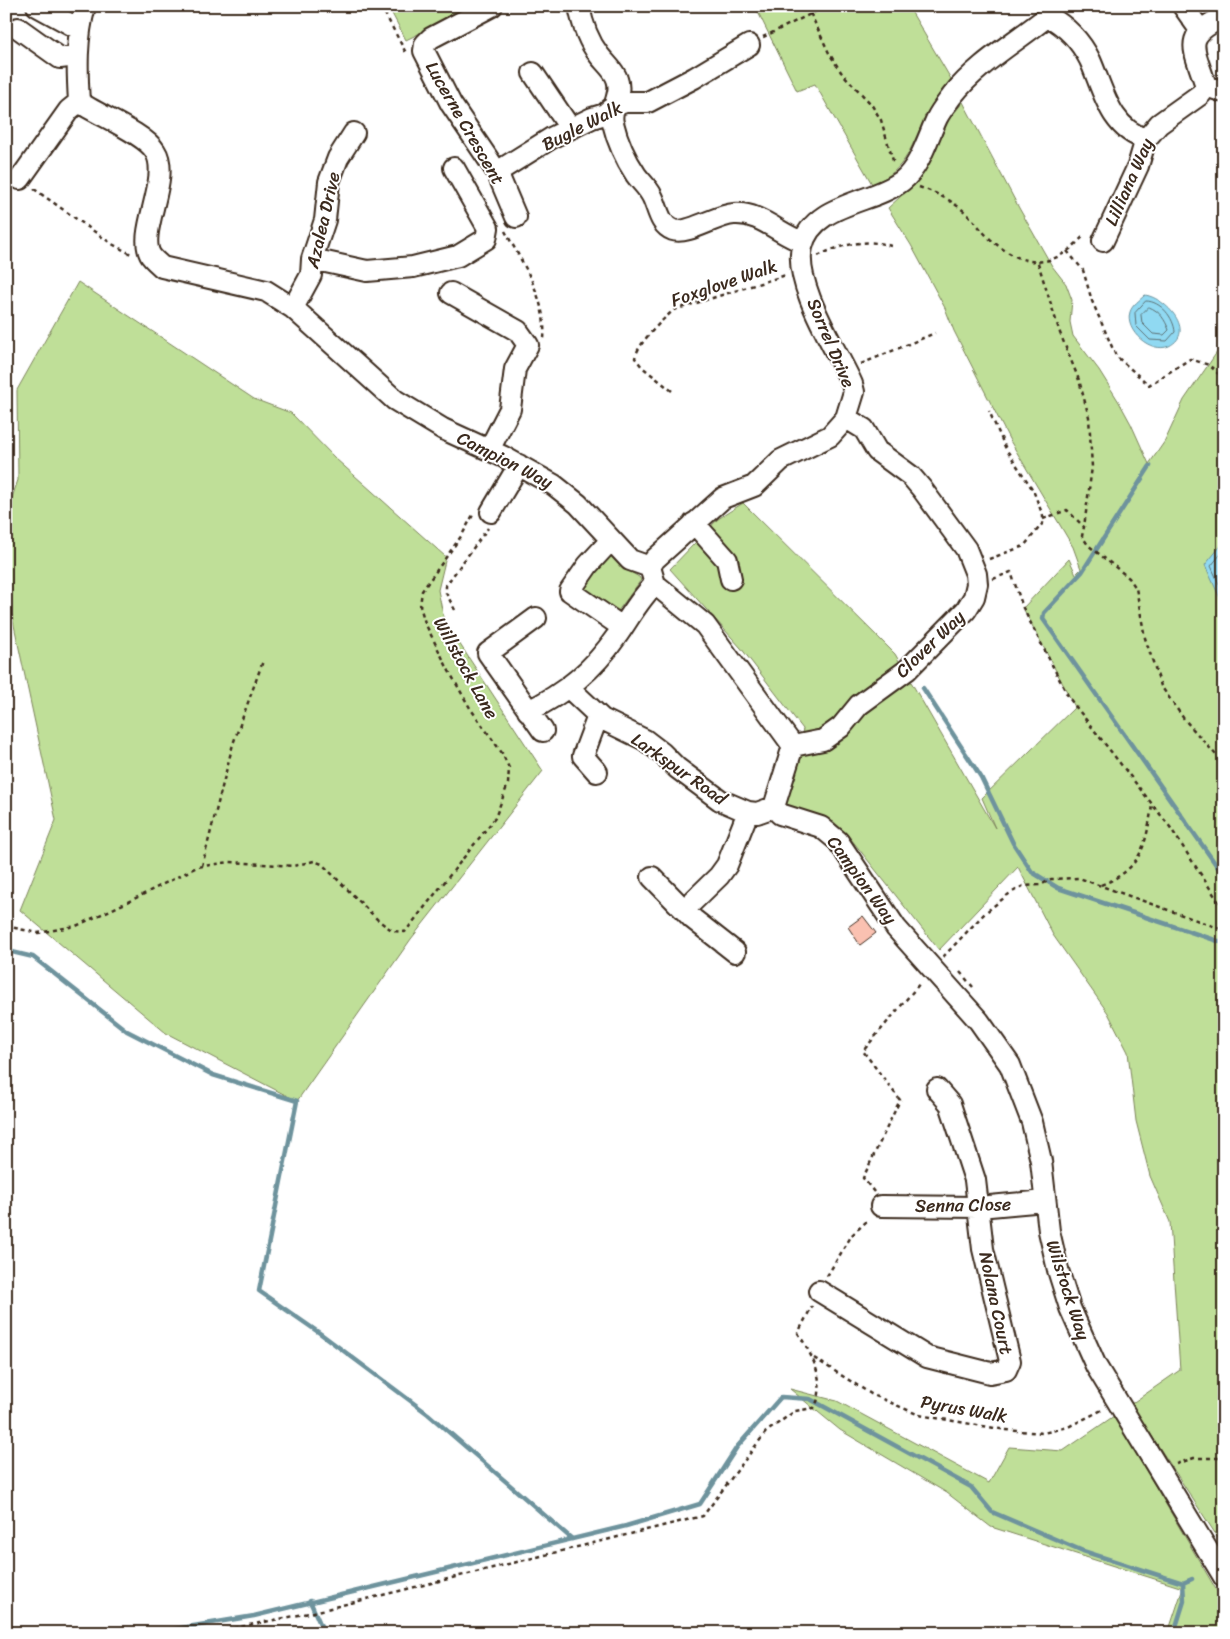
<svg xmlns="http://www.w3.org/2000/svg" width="1230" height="1639" font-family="Sriracha,sans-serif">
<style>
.green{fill:#bfdf98;stroke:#7d845b}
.water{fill:#90d9f2;stroke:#6e939d}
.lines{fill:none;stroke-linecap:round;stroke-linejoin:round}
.shore{stroke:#5d7073;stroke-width:1}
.stream{stroke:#6e939d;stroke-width:4.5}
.building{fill:#fac1b1;stroke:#3b2a1e}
.minor-casing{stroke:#3b2a1e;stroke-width:24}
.path{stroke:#3b2a1e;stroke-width:2.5;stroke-dasharray:4 4;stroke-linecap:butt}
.minor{stroke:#fff;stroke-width:20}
.labels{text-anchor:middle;stroke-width:4;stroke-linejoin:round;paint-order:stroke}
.street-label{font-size:18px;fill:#3b2a1e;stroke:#fff}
</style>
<rect width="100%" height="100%" fill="#fff"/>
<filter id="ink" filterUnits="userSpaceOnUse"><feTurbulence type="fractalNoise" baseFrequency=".02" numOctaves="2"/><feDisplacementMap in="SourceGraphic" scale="10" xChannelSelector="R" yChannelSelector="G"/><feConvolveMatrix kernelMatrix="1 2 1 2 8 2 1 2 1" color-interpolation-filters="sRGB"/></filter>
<g filter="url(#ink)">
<path class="green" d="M388 6H475L406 40Z
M755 6H908L951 79C943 90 933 101 927 114 911 144 908 171 872 184L815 84 797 91Z
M963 102 1019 208 1052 266 1066 284 1072 300 1070 322 1073 336 1099 370 1119 402 1131 424 1149 464 1165 441 1184 400 1224 342V1547L1131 1404 1180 1370 1170 1222 1150 1176 1136 1121 1128 1052 1108 1013 1053 935 1018 867 939 950 847 834 834 822 783 807 803 729 741 648 670 569 718 519 743 503 895 654 995 828 982 798 1075 707 1023 608 1069 559 1076 574 1081 569 1073 547 1009 439 954 331 945 308 911 245 888 208 913 185 930 159 942 128Z
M78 282 254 399 291 413 336 459 446 557 438 590 444 620 543 771 411 939 297 1101 166 1033 20 910 56 820 6 588V515L18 480 17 390Z
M607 552 622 567 639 577 641 580 615 615 580 589Z
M790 1389 837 1401 989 1483 1009 1447 1063 1451 1114 1416 1224 1603V1633H1168L1183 1588 991 1527 947 1493 840 1430Z"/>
<path class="water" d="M1145 295C1166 298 1197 332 1169 346 1151 354 1124 331 1130 312 1132 305 1140 300 1145 295Z
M1224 542V607L1205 565Z"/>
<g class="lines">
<path class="shore" d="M1146 301C1161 301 1174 318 1175 332L1167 341 1150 340 1136 326 1135 313Z
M1149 307C1160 311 1165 320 1169 330L1164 335 1153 334 1142 323 1141 315Z
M1224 550 1211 566 1224 595"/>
<path class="stream" d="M1150 466 1082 572 1044 613 1043 619 1224 876
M923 688 981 777 1013 843 1032 872 1058 888 1224 943
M6 956 8 951 33 957 127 1031 213 1075 297 1101 259 1291 321 1334 428 1414 572 1539
M310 1601 324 1633
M151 1633 254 1616 626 1526 700 1504 737 1447 781 1397 810 1399 971 1487 992 1512 1083 1551 1183 1583 1192 1579
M1174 1633 1184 1601 1183 1583"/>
</g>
<path class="building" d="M863 916 876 933 860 945 848 927Z"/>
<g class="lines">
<g class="minor-casing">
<path id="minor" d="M37 6 79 29
M85 6C76 39 77 69 79 102 98 115 145 134 155 151 172 177 136 234 151 256 154 260 158 263 162 267L266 291 293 308 395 400 443 429 502 456 554 485 578 504 630 560 650 567 655 584 705 625 793 746 774 807 780 814 821 827 838 841 896 928 979 1021 1010 1065 1032 1122 1041 1161 1049 1231 1058 1270 1070 1308 1096 1366 1224 1577
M492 6 431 38 425 44 424 51 451 104 497 172 516 217
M579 6C582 23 589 42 599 55 605 63 614 70 617 79 623 95 609 108 613 123 617 140 626 160 636 175 641 182 648 188 652 196 658 207 659 225 673 230 688 235 716 215 734 214 760 212 780 235 803 242
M1183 6 1200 30
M1048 16C1066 26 1081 42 1090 60 1103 89 1110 129 1146 139
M18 28 60 58 77 56
M533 73 570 128
M1206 86 1224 92
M497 172 553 137 592 118 605 114 614 106 625 102H648L694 78 749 45
M20 179 69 110 79 102
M1103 241 1138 166 1146 139 1159 124 1201 94 1206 86C1194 48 1181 36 1224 17
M312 259 367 271 413 267 458 256 486 239 488 228 454 168
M451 293 518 331 528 345 515 369 510 409 489 450
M293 308 311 275 312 259 325 220 329 182 338 158 354 133
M491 512 519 465
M694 523 727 560 731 579
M611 540 588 565 570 591 622 627
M650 567 655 559 723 498 754 486 781 460 830 436 846 418 854 392 852 384C837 350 793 285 802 247 812 203 872 204 902 181 920 167 928 137 937 118 941 110 947 103 952 96 978 63 1016 42 1048 16
M536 618 488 653 543 731
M568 687 602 719 645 740 662 753 677 768 720 800 748 812 757 813 774 807
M528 711C564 694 594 669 616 637 629 619 639 599 655 584
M793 746 823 740 841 727 859 705 907 670 966 610 974 597 977 584 976 574 966 549 922 489 911 476 877 451 864 429 846 418
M597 772 583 756 598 716
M652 877 693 919 735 952
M684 910 719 876 727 865 748 812
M881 1206 979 1207 1045 1201
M819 1291 927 1357 990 1373 1006 1370 1010 1361 983 1249 975 1180 950 1104 937 1089"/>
</g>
<path class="path" d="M381 6 406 53
M807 6 829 53 841 72 871 104 881 120 894 164
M763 37 819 10 838 6
M919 187C937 193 953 201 966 213 974 220 980 229 987 236 1022 269 1053 272 1085 234
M34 189 112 244 131 254
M505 231C523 264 547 299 544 339
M1067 251 1083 270 1092 301 1116 356 1149 385 1190 359 1209 365 1224 379
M818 256C839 245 867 238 891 246
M1038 263 1060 333 1079 380 1089 417 1092 467 1084 527
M861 364 935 333
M672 391 642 367 635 358C638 343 662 320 674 310L786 275
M1043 519 1067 510 1084 527 1082 536 1088 545 1129 578 1136 588 1145 638 1161 686 1184 719 1224 764
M989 559 1024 546 1043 523V516L1033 490 1006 449 989 411
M993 579 1011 572 1023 608 1069 698 1170 827 1224 910
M455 610 446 593V585L488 528
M202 866 233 744 263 661
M1101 885C1142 869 1146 845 1152 805
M6 926 38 933 76 926 134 899 197 867 230 862 293 866 314 861 322 864 379 921 393 931 405 932 495 818 508 784 509 768 502 753 470 708 449 671 425 623 420 606 422 591 462 535 474 513
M943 957 985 913 1009 894 1023 886 1041 885 1051 879 1079 878 1224 930
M960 972 973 987
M874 1192 863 1178 900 1100 863 1051 921 982
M827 1276 852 1235 869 1219
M814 1358 871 1394 919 1415 1006 1430 1043 1433 1068 1427 1104 1409
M1176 1464 1194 1458H1224
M210 1633 314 1612 703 1516 766 1432 795 1411 814 1408C828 1384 812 1355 798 1333L812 1306"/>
<use href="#minor" class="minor"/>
</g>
</g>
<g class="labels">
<g class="street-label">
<text transform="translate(465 123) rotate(60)" y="6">Lucerne Crescent</text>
<text transform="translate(582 126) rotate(-27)" y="6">Bugle Walk</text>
<text transform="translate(1129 182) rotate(-66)" y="6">Lilliana Way</text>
<text transform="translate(323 220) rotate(-77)" y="6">Azalea Drive</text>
<text transform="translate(724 283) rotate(-19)" y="6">Foxglove Walk</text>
<text transform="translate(831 343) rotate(67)" y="6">Sorrel Drive</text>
<text transform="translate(505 460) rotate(27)" y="6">Campion Way</text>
<text transform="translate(930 644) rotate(-44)" y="6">Clover Way</text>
<text transform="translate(466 668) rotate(61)" y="6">Willstock Lane</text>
<text transform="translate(679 769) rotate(35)" y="6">Larkspur Road</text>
<text transform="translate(862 880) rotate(54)" y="6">Campion Way</text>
<text transform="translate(963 1205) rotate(-1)" y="6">Senna Close</text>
<text transform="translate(1068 1290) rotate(72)" y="6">Wilstock Way</text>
<text transform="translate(996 1303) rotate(78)" y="6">Nolana Court</text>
<text transform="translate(964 1409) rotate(10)" y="6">Pyrus Walk</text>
</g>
</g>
<rect width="1230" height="1639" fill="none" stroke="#fff" stroke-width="25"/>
<rect x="12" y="12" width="1205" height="1614" fill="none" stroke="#3b2a1e" stroke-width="2" filter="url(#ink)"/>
</svg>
